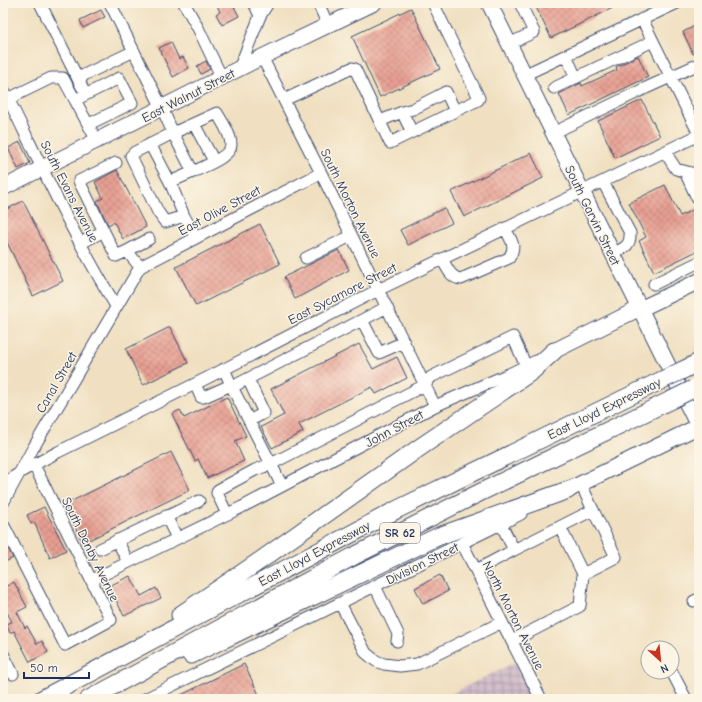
<svg xmlns="http://www.w3.org/2000/svg" width="702" height="702" font-family="'Comic Neue',sans-serif">
<style>
.industrial{fill:url(#industrial-grid)}
.building{fill:url(#building-cross-hatch)}
.lines{fill:none;stroke-linecap:round;stroke-linejoin:round}
.minor-casing{stroke:#3b4a6d;stroke-width:13}
.major-casing{stroke:#3b4a6d;stroke-width:17}
.highway-casing{stroke:#3b4a6d;stroke-width:19}
.minor{stroke:#fff;stroke-width:11}
.major{stroke:#fff;stroke-width:15}
.highway{stroke:#fff;stroke-width:17}
.highway-bridge-casing{stroke:#3b4a6d;stroke-width:19;stroke-linecap:butt}
.highway-bridge{stroke:#fff;stroke-width:17}
.labels{text-anchor:middle;stroke-width:3;stroke-linejoin:round;paint-order:stroke}
.shield{fill:#fcf5e5;stroke:#5e6a86;stroke-width:1}
.shield-label{font-size:12px;font-weight:bold;fill:#1b2f5e}
.street-label{font-size:13px;fill:#1b2f5e;stroke:#fcf5e5}
</style>
<defs>
<pattern id="industrial-grid" width="8" height="8" patternUnits="userSpaceOnUse"><rect width="8" height="8" fill="#d1bdc9"/><path d="M0 4h8M4 0v8" fill="none" stroke="#a99aa6"/></pattern>
<pattern id="building-cross-hatch" width="8" height="8" patternUnits="userSpaceOnUse"><rect width="8" height="8" fill="#e89f92"/><path d="M0 0l8 8M0 8l8-8" fill="none" stroke="#bb827a"/></pattern>
</defs>
<rect width="100%" height="100%" fill="#fcf5e5"/>
<filter id="ink" filterUnits="userSpaceOnUse"><feTurbulence type="fractalNoise" baseFrequency=".025" numOctaves="2"/><feDisplacementMap in="SourceGraphic" scale="8" xChannelSelector="R" yChannelSelector="G"/><feConvolveMatrix kernelMatrix="1 2 1 2 8 2 1 2 1" color-interpolation-filters="sRGB"/></filter>
<filter id="wash" filterUnits="userSpaceOnUse"><feTurbulence type="fractalNoise" baseFrequency=".012" numOctaves="4" result="noise"/><feDisplacementMap in="SourceGraphic" scale="16" xChannelSelector="R" yChannelSelector="G"/><feGaussianBlur stdDeviation="0.9" result="paint"/><feColorMatrix in="noise" values="0 0 0 0 0 0 0 0 0 0 0 0 0 0 0 0 0 1.4 0 .05"/><feComposite in="paint" operator="in"/></filter>
<g filter="url(#wash)">
<rect width="100%" height="100%" fill="#f0e0c1"/>
<path class="industrial" d="M521 659 541 699H441Z"/>
<g id="blocks">
<path class="building" d="M216 3H232L239 16 222 25 216 14 220 12Z
M534 3H623L551 38Z
M411 8 440 69 380 97 352 36Z
M101 10 105 17 83 28 80 20Z
M699 24V51L693 54 683 32Z
M171 42 179 59 183 57 189 68 173 77 159 48Z
M638 56 648 77 569 115 559 94 581 83 582 86 617 70 616 67Z
M206 61 210 69 201 74 197 66Z
M642 100 660 136 615 158 598 121Z
M20 142 30 163 18 169 8 148Z
M531 153 543 178 464 217 451 192Z
M117 170 146 227 123 239 114 222 108 225 97 201 103 198 95 182Z
M665 185 680 216 699 207V250L654 272 639 241 646 237 629 203Z
M23 201 63 281 33 296 3 234V211Z
M444 208 452 223 408 245 400 230Z
M260 224 280 264 196 306 176 267Z
M339 250 349 270 295 299 284 277Z
M170 327 188 363 143 385 126 349Z
M359 344 373 369 397 357 407 378 376 394 372 387 299 424 303 432 272 448 261 427 284 415 271 389Z
M227 397 246 436 235 441 244 461 207 478 198 459 195 461 172 414 180 410 184 418Z
M171 452 190 490 83 543 64 505Z
M44 507 66 550 50 558 34 522 31 524 27 515Z
M3 539 13 558 3 563Z
M440 575 448 591 423 604 415 588Z
M130 576 141 596 156 588 161 598 124 616 109 586Z
M14 582 27 607 17 612 25 628 27 626 37 644 42 641 48 652 30 662 14 631 10 633 6 624 12 622 3 604V588Z
M244 664 261 699H173Z"/>
</g>
</g>
<g filter="url(#ink)">
<use href="#blocks" fill-opacity="0" stroke="#3b4a6d" stroke-width="1"/>
<g class="lines">
<g class="minor-casing">
<path id="minor" d="M40 3 79 81
M110 3 162 108 173 133 135 152 131 156 158 212 165 222 184 216 196 238
M184 3 198 28 222 78
M254 3 260 16
M318 3 328 25
M642 19 699 134
M509 44 534 32 520 3
M566 55 576 78
M262 57 321 173 435 406
M239 69 260 16 268 3
M524 75 677 3
M82 87 79 81 84 75 134 51
M3 88C39 161 73 236 116 306
M554 88 653 41
M8 99 51 78H63L75 100
M284 100 352 68 355 69 390 143 478 100 479 98 433 3
M402 112 412 132
M380 121 402 112 413 109 446 92 455 111
M89 124 132 103 119 78 75 100 97 141
M194 124 214 161
M553 133 646 88 699 64
M150 144 170 182 184 216
M665 152 676 169 699 175
M116 163 79 181 116 256 127 251
M685 172 697 198
M170 182 193 172 173 133 217 113C222 122 231 134 231 145 231 157 202 167 193 172
M603 182 630 233C631 247 623 248 612 254
M81 243 104 231
M306 258 351 236
M442 259C447 267 450 278 461 279L509 258C517 245 511 241 505 228
M140 267 127 251 149 239
M654 284 699 262
M362 320 387 307
M224 369 232 387 362 320 379 353 404 342
M248 379 264 413 249 421
M195 384 201 397H204L231 385
M3 484 24 470 58 452 207 378 378 290 699 135
M282 486 271 464 425 385 431 377 513 337 526 366
M3 503 32 450 140 267 321 173
M227 514 217 493 218 490 255 470 271 464 232 387
M166 516 177 538
M3 524 65 645 111 620 34 465
M560 527 583 574 616 557 593 510
M117 540 128 562
M462 543 541 699
M100 549 199 501
M514 550 593 510 581 484
M476 570 514 550 501 524
M92 580 242 507 435 406 509 374 536 361
M375 586 398 634 397 641
M694 601 699 599
M340 603 366 653 376 661 384 664 400 666 417 664 502 622
M512 641 580 606 583 574
M3 654 13 674
M672 672 686 699
M145 699 521 514"/>
</g>
<g class="major-casing">
<path id="major" d="M489 3 699 428
M3 188 262 57 374 3
M554 351 636 310 640 309 699 281
M568 490 699 426"/>
</g>
<g class="highway-casing">
<path id="highway" d="M683 370 699 362
M180 615 261 560 419 448 531 372 554 351
M191 655 439 536 568 490
M42 699 396 510 660 381
M89 699 354 556 479 493 671 400"/>
</g>
<use href="#minor" class="minor"/>
<use href="#major" class="major"/>
<use href="#highway" class="highway"/>
<g class="highway-bridge-casing">
<path id="highway-bridge" d="M660 381 683 370
M671 400 693 389"/>
</g>
<use href="#highway-bridge" class="highway-bridge"/>
</g>
</g>
<g class="labels">
<rect class="shield" x="380" y="523" width="40" height="20" rx="3"/>
<g class="shield-label">
<text x="400" y="537">SR 62</text>
</g>
<g class="street-label">
<text transform="translate(188 95) rotate(-27)" y="5">East Walnut Street</text>
<text transform="translate(70 191) rotate(63)" y="5">South Evans Avenue</text>
<text transform="translate(351 203) rotate(64)" y="5">South Morton Avenue</text>
<text transform="translate(219 210) rotate(-28)" y="5">East Olive Street</text>
<text transform="translate(593 215) rotate(64)" y="5">South Garvin Street</text>
<text transform="translate(342 293) rotate(-27)" y="5">East Sycamore Street</text>
<text transform="translate(56 382) rotate(-60)" y="5">Canal Street</text>
<text transform="translate(604 408) rotate(-26)" y="5">East Lloyd Expressway</text>
<text transform="translate(394 428) rotate(-28)" y="5">John Street</text>
<text transform="translate(91 549) rotate(64)" y="5">South Denby Avenue</text>
<text transform="translate(314 553) rotate(-28)" y="5">East Lloyd Expressway</text>
<text transform="translate(422 563) rotate(-26)" y="5">Division Street</text>
<text transform="translate(514 615) rotate(63)" y="5">North Morton Avenue</text>
</g>
</g>
<rect width="702" height="702" fill="none" stroke="#fcf5e5" stroke-width="16"/>
<g transform="translate(660 660) rotate(153)"><circle r="19" fill="#fcf5e5" stroke="#a2a6af"/>
<path d="M0-3L7 15L0 10L-7 15Z" fill="#c8321e"/>
<text y="-6" font-size="11" font-weight="bold" text-anchor="middle" fill="#1b2f5e">N</text>
</g>
<path d="M24 672v6h65v-6" fill="none" stroke="#1b2f5e" stroke-width="2"/>
<text x="30" y="672" font-size="12" fill="#1b2f5e" stroke="#fcf5e5" stroke-width="3" paint-order="stroke">50 m</text>
</svg>
